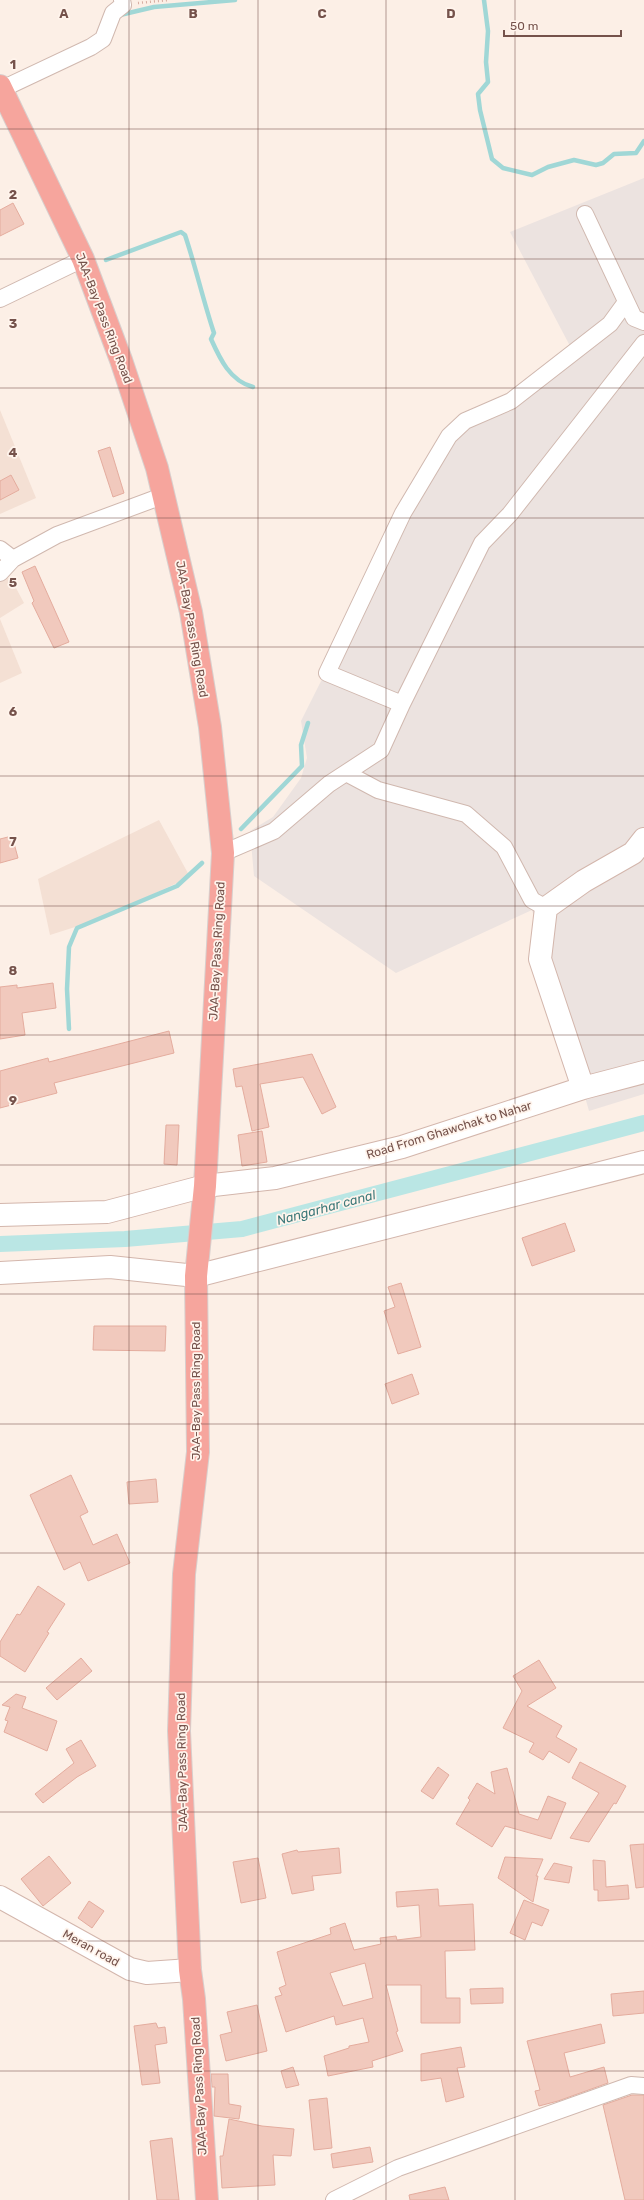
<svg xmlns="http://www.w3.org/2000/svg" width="644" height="2200" font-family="Rubik,sans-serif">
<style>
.residential{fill:#f4e0d4}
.industrial{fill:#ece3e0}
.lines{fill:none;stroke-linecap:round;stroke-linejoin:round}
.stream{stroke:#a0d7d6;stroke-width:4.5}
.canal{stroke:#bae6e4;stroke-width:16}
.building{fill:#f1c9bd;stroke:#e4ac9e;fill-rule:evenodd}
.street-casing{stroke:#d0b8af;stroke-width:18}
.secondary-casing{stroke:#d3b6ac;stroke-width:24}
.highway-casing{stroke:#d8cfcd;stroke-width:24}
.path{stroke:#d6aca0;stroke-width:2.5;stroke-dasharray:1 3;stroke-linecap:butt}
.street{stroke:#fff;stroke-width:16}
.secondary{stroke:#fff;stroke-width:22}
.highway{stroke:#f6a59d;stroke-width:22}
.grid{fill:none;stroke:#75524b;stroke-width:1;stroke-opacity:0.55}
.labels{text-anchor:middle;stroke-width:3.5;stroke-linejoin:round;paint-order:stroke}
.street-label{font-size:12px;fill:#75524b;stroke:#fff4ec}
.water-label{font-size:13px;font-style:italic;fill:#3e7a7a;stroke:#fff4ec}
.grid-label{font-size:13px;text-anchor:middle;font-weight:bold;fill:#75524b;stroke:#fff4ec;stroke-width:3.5;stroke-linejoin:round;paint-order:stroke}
</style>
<rect width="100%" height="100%" fill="#fcefe6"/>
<path class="residential" d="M0 410 36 498 0 514Z
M0 558 24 603 0 618Z
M0 619 22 673 0 683Z
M159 820 190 877 97 920 50 935 38 879Z"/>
<path class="industrial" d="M644 178V1094L589 1111 532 910 396 973 254 876 250 831 273 817 301 778 307 758 301 721 444 436 503 398 570 346 510 232Z"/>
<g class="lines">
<path class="stream" d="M484 0 488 31 486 62 488 82 478 94 480 110 492 159 503 168 532 175 548 167 574 160 596 165 603 163 614 154 636 153 644 141
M120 15 154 7 235 0
M106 260 181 232 185 235C196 268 203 300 214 333L211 339C220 359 230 381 253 387
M241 829 302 766 301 745 308 723
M69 1029 67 989 69 947 77 928 177 886 202 863"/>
<path class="canal" d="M0 1244 125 1239 242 1229 644 1123"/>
</g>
<path class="building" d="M13 203 24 224 0 236V210Z
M110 447 124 493 113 497 98 451Z
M11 475 19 490 0 500V481Z
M35 566 69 642 54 648 32 603 34 601 22 572Z
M12 836 18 858 0 863V839Z
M53 983 56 1008 22 1013 25 1035 0 1039V987L17 985V988Z
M169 1031 174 1053 54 1083 57 1093 0 1108V1071L48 1058 49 1062Z
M312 1054 336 1107 322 1114 303 1077 260 1084 269 1127 252 1131 242 1086 236 1087 233 1069Z
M166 1125H179L177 1165 164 1164Z
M262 1131 267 1162 242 1166 238 1135Z
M565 1223 575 1251 532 1266 522 1238Z
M401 1283 421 1347 398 1354 384 1311 395 1307 388 1287Z
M94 1326H166L165 1351 93 1350Z
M412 1374 419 1394 392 1404 385 1384Z
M71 1475 88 1512 80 1516 93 1545 117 1534 130 1563 88 1581 80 1562 64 1570 30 1495Z
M156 1479 158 1502 129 1504 127 1482Z
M38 1586 65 1604 47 1632 49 1633 25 1672 0 1656V1642L17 1614 20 1615Z
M81 1658 92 1671 57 1700 46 1688Z
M539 1660 556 1688 527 1706 562 1726 556 1737 577 1749 569 1763 549 1751 543 1760 529 1752 534 1743 503 1728 522 1691 513 1676Z
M16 1694 26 1697 22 1708 57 1721 47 1751 4 1732 8 1721 5 1720 10 1707 2 1705Z
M81 1740 96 1766 77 1777 43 1803 35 1794 74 1763 66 1749Z
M580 1762 626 1786 616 1804 614 1803 589 1842 570 1838 599 1793 572 1778Z
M438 1767 449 1775 433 1799 421 1791Z
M507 1768 519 1814 538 1820 548 1796 566 1803 551 1839 505 1826 492 1847 456 1824 470 1800 468 1798 477 1783 495 1794 491 1772Z
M644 1844V1887L636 1888 630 1845Z
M339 1848 341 1873 312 1876 314 1890 292 1894 282 1854 297 1850 298 1852Z
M49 1856 71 1883 43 1906 21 1879Z
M505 1857 543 1859 536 1876H538L533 1902 498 1878Z
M258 1858 266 1898 241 1903 233 1862Z
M593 1860 605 1861 606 1887 628 1885 629 1899 598 1901V1890H594Z
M554 1863 572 1867 569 1883 544 1879Z
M438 1889 439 1906 473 1904 475 1950 445 1951 446 1998H460V2023H421V1985H386L398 2031 396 2032 403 2051 372 2061 373 2067 328 2076 324 2056 349 2048V2046L369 2042 363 2018 336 2025 334 2016 286 2032 275 1997 282 1995 279 1988 286 1985 277 1952 331 1934 330 1928 345 1923 354 1950 381 1944 380 1938 396 1936 397 1940 421 1937 419 1905 397 1907 396 1892ZM365 1963 373 1998 343 2006 330 1973Z
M524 1900 549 1910 542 1926 532 1922 525 1940 510 1933Z
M89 1901 104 1911 92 1928 78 1918Z
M503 1988V2003L471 2004 470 1989Z
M644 1991V2013L613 2016 611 1994Z
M257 2005 267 2051 226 2061 220 2035 232 2032 227 2012Z
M156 2023 158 2028 165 2027 167 2043 155 2045 160 2083 142 2085 134 2026Z
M601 2024 605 2043 564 2053 570 2077 604 2067 608 2083 558 2101 539 2106 535 2091 540 2090 527 2041Z
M461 2047 465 2067 457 2068 464 2097 446 2102 441 2078 421 2081V2054Z
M293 2067 299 2085 286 2088 281 2071Z
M211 2074H228L229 2104 241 2106 239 2119 214 2116 215 2087H212Z
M632 2095H644V2200H625L603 2105Z
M327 2098 332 2148 314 2150 309 2100Z
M229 2119 262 2126 294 2129 291 2156 273 2155 275 2185 222 2188 220 2156H223Z
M172 2138 179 2200H157L150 2141Z
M370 2147 373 2162 333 2168 331 2154Z
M445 2187 449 2200H410L409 2195Z"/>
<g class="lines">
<g class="street-casing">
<path id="street" d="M2 89 91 47 103 39 113 13 123 5 122 0
M585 214 634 318 644 322
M0 299 83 259
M0 549 13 559
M0 573 13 559 57 535 165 495
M402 704 482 543 510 514 644 343
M346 773 378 790 466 814 504 847 532 900 546 908
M223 853 274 831 329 784 381 750 402 704 327 673 403 513 449 436 465 421 511 401 610 324 626 302
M334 2200 398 2168 631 2085 644 2086"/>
</g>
<g class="secondary-casing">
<path id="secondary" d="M583 1088 540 959 546 908 584 881 633 853 644 839
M0 1215 107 1212 205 1186 275 1178 402 1147 583 1088 644 1072
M0 1273 110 1267 196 1276 644 1162
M0 1897 130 1969 147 1973 190 1970"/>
</g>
<g class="highway-casing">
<path id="highway" d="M0 86 83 259 121 360 157 468 191 612 210 727 223 853 205 1186 196 1276 198 1452 184 1574 179 1731 190 1970 194 1999 207 2200"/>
</g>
<path class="path" d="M138 3 169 0"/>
<use href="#street" class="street"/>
<use href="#secondary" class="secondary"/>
<use href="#highway" class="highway"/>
</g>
<path class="grid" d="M129 0V2200M258 0V2200M386 0V2200M515 0V2200M0 129H644M0 259H644M0 388H644M0 518H644M0 647H644M0 776H644M0 906H644M0 1035H644M0 1165H644M0 1294H644M0 1424H644M0 1553H644M0 1682H644M0 1812H644M0 1941H644M0 2071H644"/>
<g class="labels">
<g class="street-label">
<text transform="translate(104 318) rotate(69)" y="4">JAA-Bay Pass Ring Road</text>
<text transform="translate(192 629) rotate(80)" y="4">JAA-Bay Pass Ring Road</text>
<text transform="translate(217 951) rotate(-87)" y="4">JAA-Bay Pass Ring Road</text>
<text transform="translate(449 1130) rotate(-17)" y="4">Road From Ghawchak to Nahar</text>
<text transform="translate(196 1391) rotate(-90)" y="4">JAA-Bay Pass Ring Road</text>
<text transform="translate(182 1762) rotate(-91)" y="4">JAA-Bay Pass Ring Road</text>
<text transform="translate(91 1948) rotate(29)" y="4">Meran road</text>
<text transform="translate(199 2086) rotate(-93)" y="4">JAA-Bay Pass Ring Road</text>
</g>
<g class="water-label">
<text transform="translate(326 1207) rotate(-15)" y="5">Nangarhar canal</text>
</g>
</g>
<g class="grid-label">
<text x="64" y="18">A</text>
<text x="193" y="18">B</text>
<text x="322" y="18">C</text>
<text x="451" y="18">D</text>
<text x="13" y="69">1</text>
<text x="13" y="199">2</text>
<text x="13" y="328">3</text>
<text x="13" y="457">4</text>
<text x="13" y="587">5</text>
<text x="13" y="716">6</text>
<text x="13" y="846">7</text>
<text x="13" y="975">8</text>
<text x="13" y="1105">9</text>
</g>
<path d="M504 30v6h117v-6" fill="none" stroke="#75524b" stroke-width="2"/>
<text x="510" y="30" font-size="12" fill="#75524b" stroke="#fff4ec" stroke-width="3" paint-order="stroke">50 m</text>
</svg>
